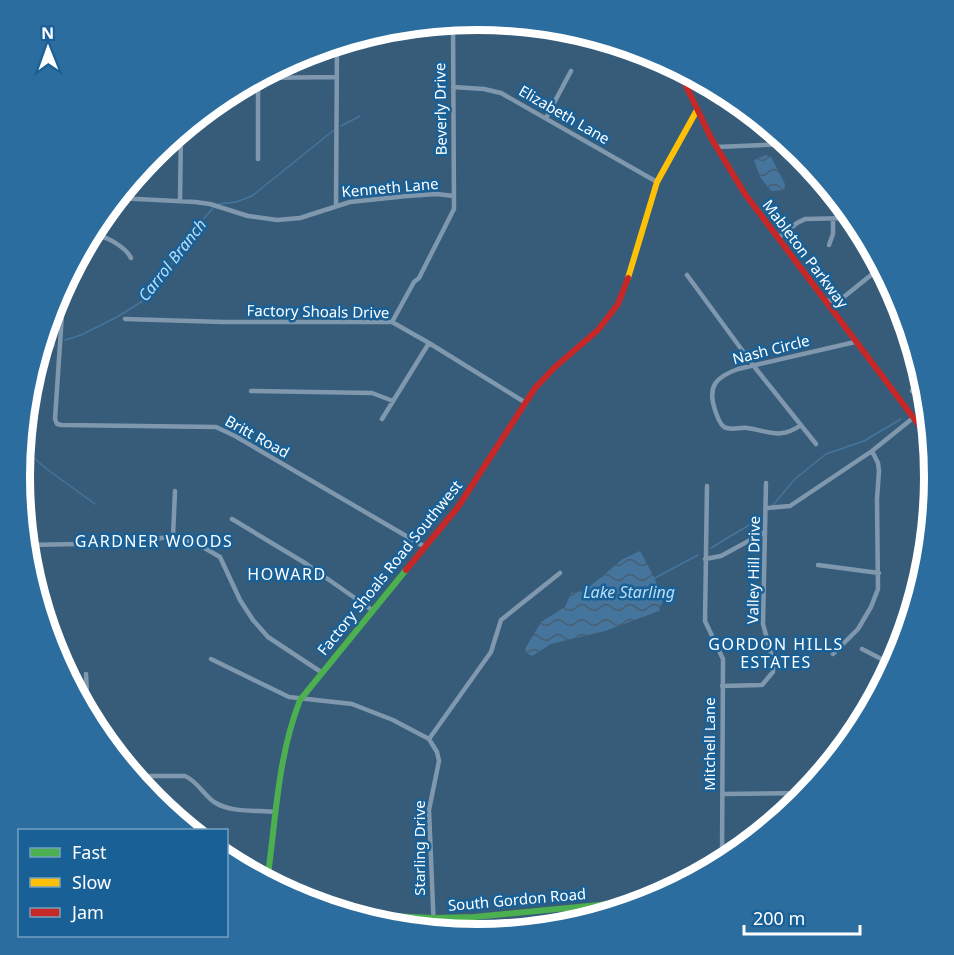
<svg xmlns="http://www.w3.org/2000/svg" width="954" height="955" font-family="'Noto Sans',sans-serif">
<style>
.water{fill:url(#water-waves)}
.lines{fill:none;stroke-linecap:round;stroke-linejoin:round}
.stream{stroke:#45759c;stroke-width:1.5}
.street{stroke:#8098ad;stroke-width:4.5}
.fast{stroke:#4caf50;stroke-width:6}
.slow{stroke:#ffc107;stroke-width:6}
.jam{stroke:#c62828;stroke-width:6}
.labels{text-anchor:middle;stroke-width:5;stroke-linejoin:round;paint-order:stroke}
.street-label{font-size:15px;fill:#fff;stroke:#196097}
.water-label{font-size:16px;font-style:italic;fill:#b9ddf7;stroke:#196097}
.neighbourhood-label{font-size:16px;letter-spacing:1.5px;fill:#fff;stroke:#196097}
.rim{fill:none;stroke:#fff;stroke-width:8}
</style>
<defs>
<pattern id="water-waves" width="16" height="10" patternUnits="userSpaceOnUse" patternTransform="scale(1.5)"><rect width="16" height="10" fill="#45759c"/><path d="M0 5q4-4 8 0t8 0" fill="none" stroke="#495e70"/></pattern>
</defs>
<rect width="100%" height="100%" fill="#365c7a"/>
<path class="water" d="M766 155 771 157 785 184 784 190 771 191 760 177 754 160Z
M640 551 654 577 663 600 659 611 605 631 551 644 532 656 527 653 525 649 541 622 565 607 571 593 584 591 623 559Z"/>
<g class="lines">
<path class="stream" d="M341 126 360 116
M219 204 236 202 252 196 334 130
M65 340 81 335 117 317 146 299 161 281 188 237 213 208
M33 372 55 345
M919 414 928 412
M22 448 48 470 95 504
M773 505 795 479 826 454 864 441 901 419
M711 548 759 519
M655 578 698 555"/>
<path class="street" d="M259 78 336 77
M453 87 484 89 501 93 657 182
M546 118 571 71
M716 147 788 144
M258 159V78
M118 198 195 202 210 204 248 216 277 220 300 218 350 202 407 196 437 194 454 196
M180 201 181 131
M336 205 337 44
M98 236 102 231 105 213
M89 238C92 238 95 236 98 236 109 237 127 249 131 258
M778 238 797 223 805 219 853 218
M829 245 833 234V219
M687 275 753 365 816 444
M64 284 55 419 57 424 62 425 216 427 235 436 425 547
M825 301 840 300 881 267
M125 319 223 322H392L429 343 526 403
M392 322 414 282 419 278 454 209 453 22
M251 391 372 393 393 401
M912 391 927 404
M382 419 429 343
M801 425C780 440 769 431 747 428 740 427 731 431 724 427 719 423 717 416 715 410 707 386 716 377 738 369L855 342
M707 486 705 621 723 659 722 863
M767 508 790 506 872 451 913 418
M232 519 305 563 372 610
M173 536 175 491
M26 545 133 543 173 536 201 546 220 557 240 600 253 620 268 637 321 672
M705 559 721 556 765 532
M818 565 879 573
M862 649 893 665
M833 654 858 629 871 607 878 589 877 499 879 471 878 463 872 451
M211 659 289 697 352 704 393 720 429 739 437 752 439 761 429 810 434 931
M86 674 88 715
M722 686 762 685 773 672V661L763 624 766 483
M877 695 881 683 891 668
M429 739 491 652 501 620 560 573
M133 776H185C196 780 204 795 214 802 231 813 256 810 276 812
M722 794 807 793
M581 906V922"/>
<path class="fast" d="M267 882C276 820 277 759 300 700L406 570
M348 914 433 918 474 917 651 900"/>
<path class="slow" d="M628 278 657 182 697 110"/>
<path class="jam" d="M678 69 711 138 745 194 931 441
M406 570 458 507 535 388 555 367 598 330 618 304 628 278"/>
</g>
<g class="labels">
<g class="street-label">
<text transform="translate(441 109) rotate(-91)" y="5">Beverly Drive</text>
<text transform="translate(564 115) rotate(30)" y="5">Elizabeth Lane</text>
<text transform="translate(390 188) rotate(-5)" y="5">Kenneth Lane</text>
<text transform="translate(805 254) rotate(53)" y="5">Mableton Parkway</text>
<text transform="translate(318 312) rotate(1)" y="5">Factory Shoals Drive</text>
<text transform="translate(771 350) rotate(-14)" y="5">Nash Circle</text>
<text transform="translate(257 437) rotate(29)" y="5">Britt Road</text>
<text transform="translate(390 568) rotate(-51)" y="5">Factory Shoals Road Southwest</text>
<text transform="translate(754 570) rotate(-89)" y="5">Valley Hill Drive</text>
<text transform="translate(710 744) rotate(-90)" y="5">Mitchell Lane</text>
<text transform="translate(420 848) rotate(-90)" y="5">Starling Drive</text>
<text transform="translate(517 900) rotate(-5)" y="5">South Gordon Road</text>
</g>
<g class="water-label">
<text transform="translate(172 260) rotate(-52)" y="6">Carrol Branch</text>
<text x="629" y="598">Lake Starling</text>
</g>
<g class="neighbourhood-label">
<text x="154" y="547">GARDNER WOODS</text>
<text x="287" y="580">HOWARD</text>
<text x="776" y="650">GORDON HILLS<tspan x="776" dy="18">ESTATES</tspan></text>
</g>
</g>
<path d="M0 0H954V955H0ZM30 477a447 447 0 1 1 894 0a447 447 0 1 1-894 0Z" fill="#2b6d9f" fill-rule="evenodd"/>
<path class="rim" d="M30 477a447 447 0 1 1 894 0a447 447 0 1 1-894 0Z"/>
<rect x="18" y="829" width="210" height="108" fill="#196097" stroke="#75a0c1" stroke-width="1.5"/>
<rect x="30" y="848" width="30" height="9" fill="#4caf50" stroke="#75a0c1" stroke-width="1.5"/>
<text x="72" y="859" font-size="18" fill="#ffffff">Fast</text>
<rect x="30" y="878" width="30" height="9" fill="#ffc107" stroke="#75a0c1" stroke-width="1.5"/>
<text x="72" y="889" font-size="18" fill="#ffffff">Slow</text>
<rect x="30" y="908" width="30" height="9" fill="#c62828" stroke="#75a0c1" stroke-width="1.5"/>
<text x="72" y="919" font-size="18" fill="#ffffff">Jam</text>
<g transform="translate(48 48) rotate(359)" stroke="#196097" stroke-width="4.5" paint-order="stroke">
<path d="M0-4.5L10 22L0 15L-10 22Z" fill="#ffffff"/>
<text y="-9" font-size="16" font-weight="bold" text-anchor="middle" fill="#ffffff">N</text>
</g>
<path d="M744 925v9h116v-9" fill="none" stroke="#ffffff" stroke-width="3"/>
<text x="753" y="925" font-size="18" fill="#ffffff" stroke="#196097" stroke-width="4.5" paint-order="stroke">200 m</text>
</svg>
